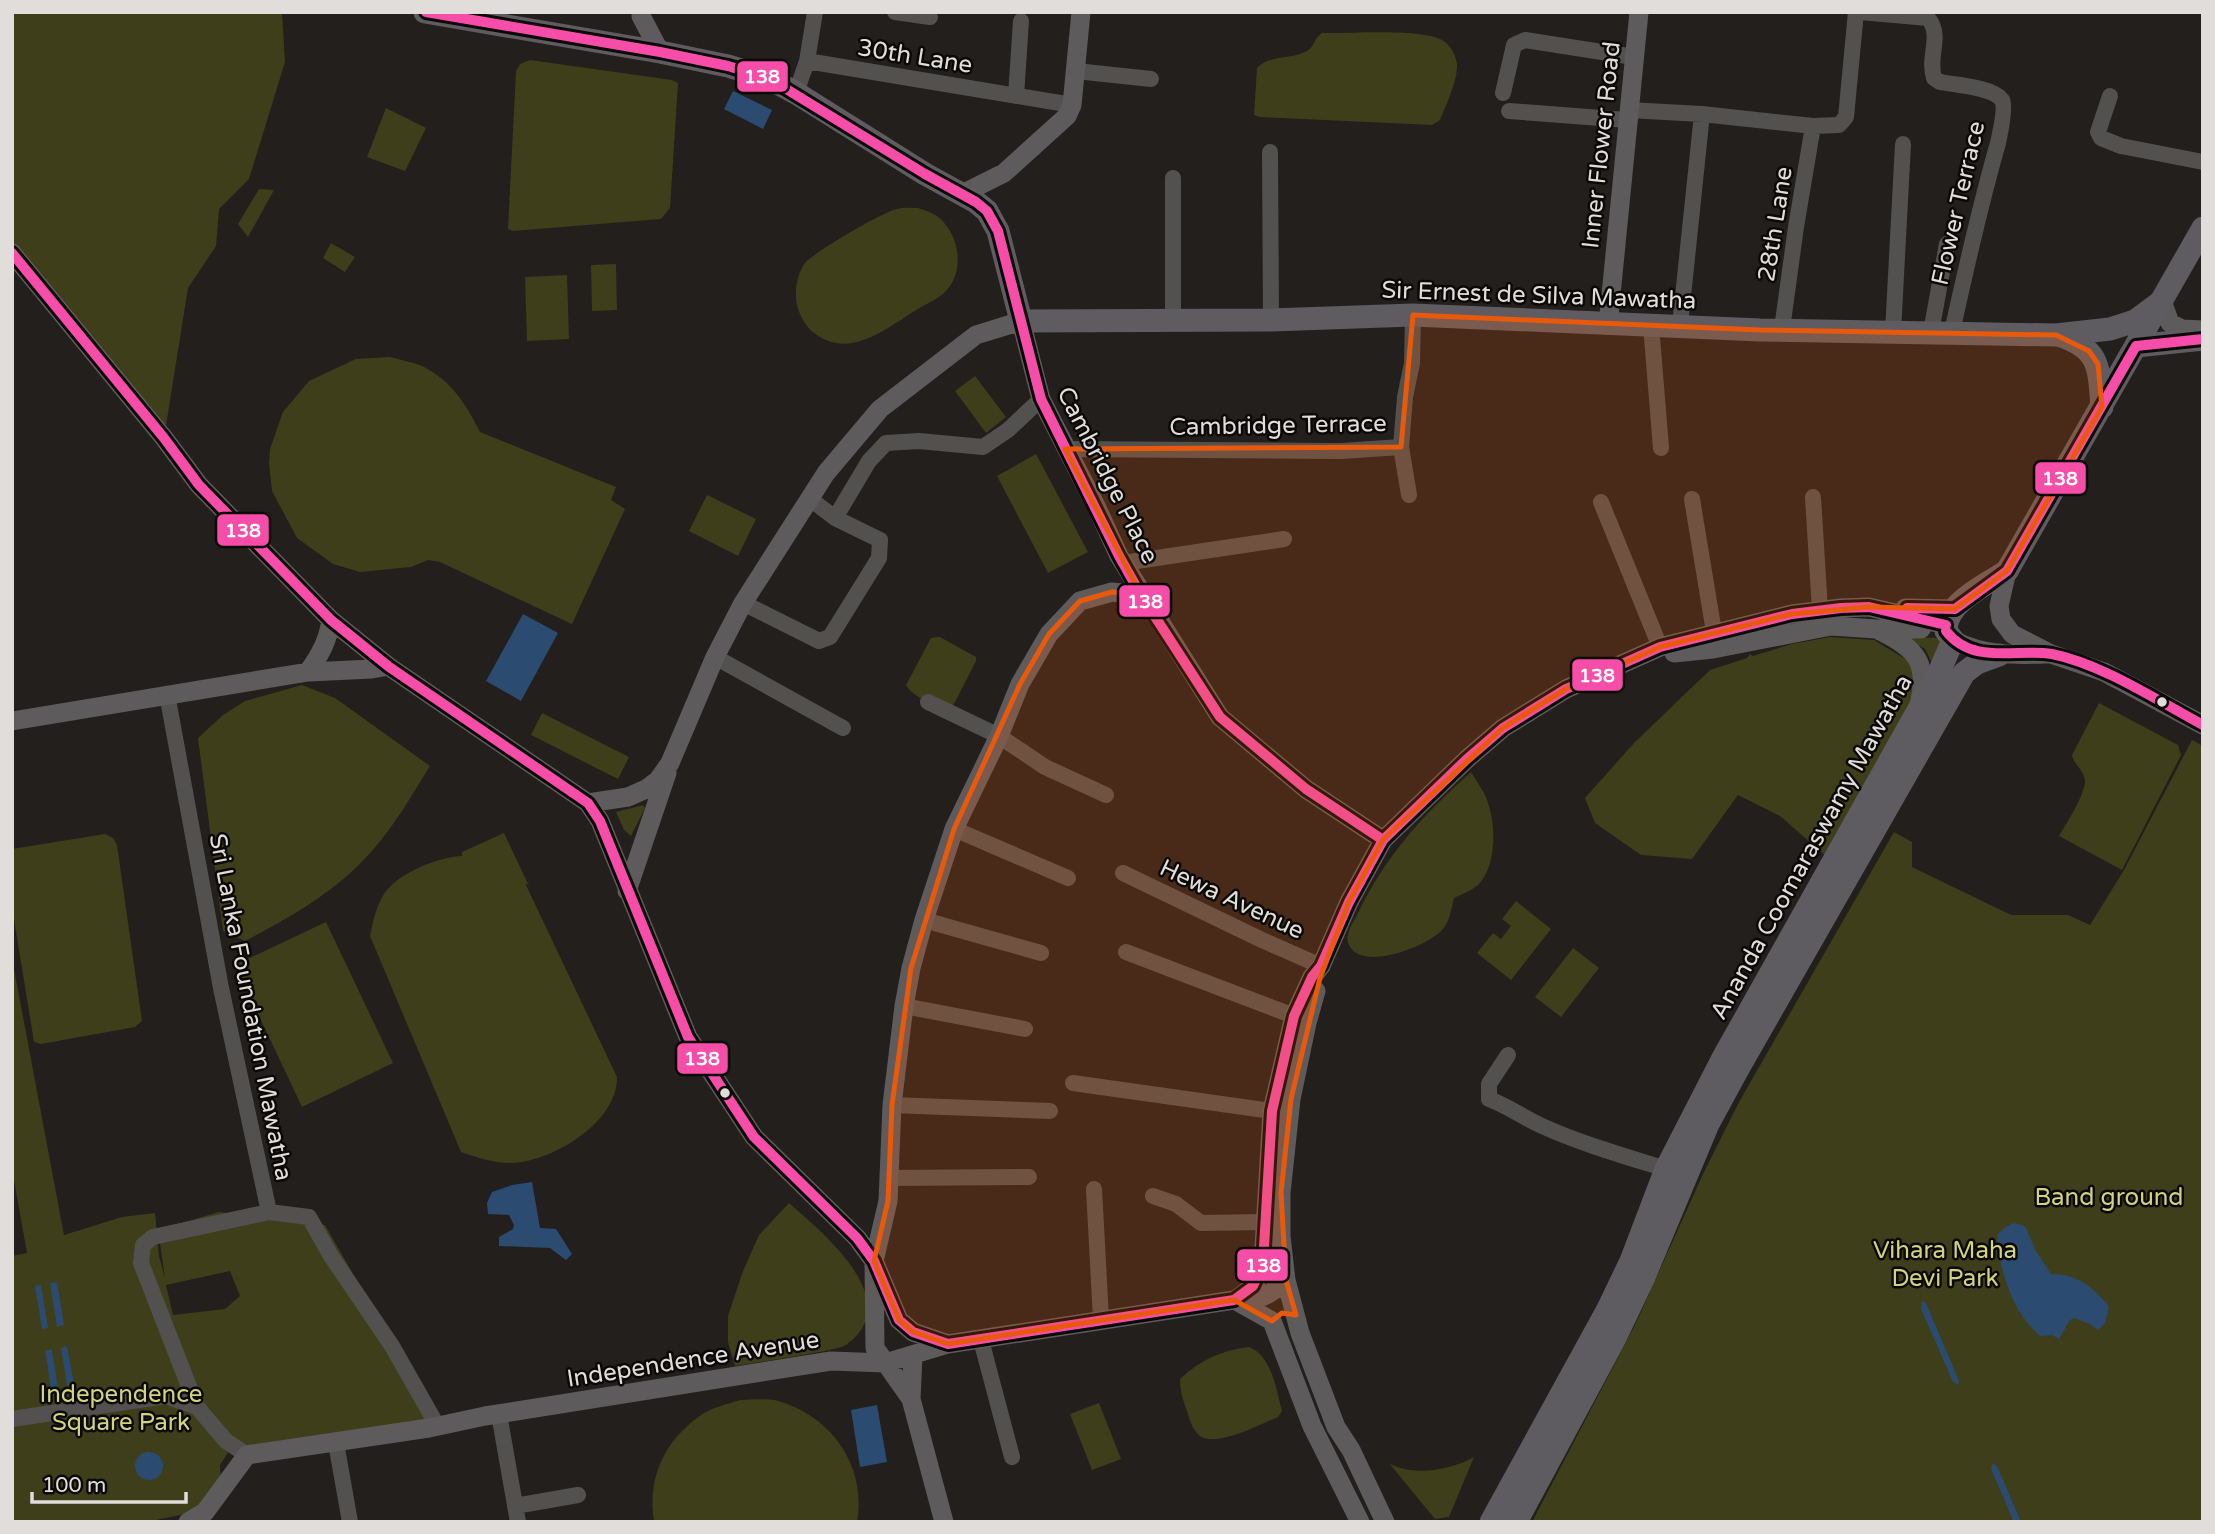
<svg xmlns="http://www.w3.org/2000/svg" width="2215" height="1534" font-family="'Varela Round',sans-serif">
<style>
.green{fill:#3e3e1a;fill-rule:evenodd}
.water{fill:#2b4b71}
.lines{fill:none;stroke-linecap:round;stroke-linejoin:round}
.minor{stroke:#53514f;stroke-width:16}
.major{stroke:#5e5b5d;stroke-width:19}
.highway{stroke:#5e5c61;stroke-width:23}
.bus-1-casing{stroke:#0b0907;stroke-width:16}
.bus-1{stroke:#f54da8;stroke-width:10}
.marked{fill:#e8590c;fill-opacity:0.2;stroke:#e8590c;stroke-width:5;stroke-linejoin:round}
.bus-dot{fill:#e0ddda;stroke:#0b0907;stroke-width:2.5}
.labels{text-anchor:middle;stroke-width:5;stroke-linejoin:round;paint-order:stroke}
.street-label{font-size:24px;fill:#e0ddda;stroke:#0b0907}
.park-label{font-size:24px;fill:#d1d47c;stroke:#0b0907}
.line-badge{stroke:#0b0907;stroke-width:2.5}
.badge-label{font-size:19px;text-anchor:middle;font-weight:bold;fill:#fff}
</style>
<rect width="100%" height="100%" fill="#221f1c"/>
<path class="green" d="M12 12H282L285 62 249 179 219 209 216 246 188 288 164 438 12 253Z
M1322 33C1351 34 1418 28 1442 40 1450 44 1458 58 1457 68 1456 84 1446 105 1440 120L1432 125 1259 117 1254 115 1257 68C1271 54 1291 60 1307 51 1315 46 1314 38 1322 33Z
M530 60 672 80 678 83 670 208 661 219 513 231 508 229 516 71 520 64Z
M386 108 426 128 405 171 367 157Z
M259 189 274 190 248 237 238 224Z
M918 208C928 211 939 215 945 224 961 243 963 274 945 292 938 299 926 304 918 309 891 325 858 354 826 340 814 335 805 326 800 314 793 299 795 277 805 263 813 253 884 211 897 209 903 207 911 208 918 208Z
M331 243 355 257 345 272 323 258Z
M616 264 617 310 592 311 591 265Z
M567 275 569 339 527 341 525 277Z
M390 357C400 360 412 362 422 366 451 380 466 404 480 432L616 487 611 500 625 509 572 624 440 562 428 560 411 567 360 572 333 564 297 538 272 491 269 463 270 449 283 412 309 381 356 359Z
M975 376 1006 417 986 433 955 391Z
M1036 454 1088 552 1048 573 997 476Z
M707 495 756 519 738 556 689 531Z
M940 637 976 657V661L955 702 950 708C936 707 913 697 906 685L931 638Z
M1830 637 1874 640 1912 663 1920 688 1827 857 1780 816 1738 795 1692 859 1641 855 1595 823 1585 798 1634 743 1710 670 1747 658 1750 654 1753 656 1792 644Z
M1906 637 1941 638 1934 667 1925 649Z
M302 685 335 698 430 766C412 795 395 825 372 851 337 891 291 917 245 941L223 931 198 738 223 715 245 701Z
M2099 703 2178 745 2181 755 2122 870 2059 836C2066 824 2086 793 2085 780 2083 769 2074 765 2072 755Z
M542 713 629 757 618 779 531 735Z
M2192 740 2203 746V1522H1532L1635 1325 1703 1174 1739 1102 1894 832 1912 842V867L2011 915H2068L2090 925 2124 870Z
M1471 772C1478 783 1486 794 1489 806 1496 829 1496 867 1478 885 1471 891 1462 894 1454 898 1451 910 1450 923 1440 932 1424 947 1362 972 1349 945 1344 935 1353 923 1357 915 1386 855 1422 816 1471 772Z
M643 805 645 808 631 836 624 830 616 812Z
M504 833 529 886 525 883 617 1077C618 1123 550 1163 510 1163 493 1163 476 1157 461 1152L370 936C373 921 376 907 384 894 398 873 438 857 462 856V852Z
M105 834 113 838 117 845 142 1021 135 1027 41 1044 34 1042 12 907V849Z
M1516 901 1551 929 1511 980 1477 953 1493 933 1501 939 1511 926 1502 919Z
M326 922 393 1063 302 1107 235 965Z
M1573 948 1599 968 1561 1017 1535 997Z
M12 958 64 1235 122 1217 155 1213 159 1256 165 1278 158 1230 219 1212 325 1225 380 1321 430 1419 229 1451 220 1465 221 1480 199 1511 146 1522H12V1256L27 1253 12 1169ZM230 1271 240 1296 225 1309 173 1315 166 1285Z
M789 1203C823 1233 907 1301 846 1345 837 1351 752 1363 735 1366L728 1342V1316L743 1271 759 1235Z
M1249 1347C1272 1356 1276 1389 1282 1411L1278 1417C1261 1424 1216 1448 1200 1436 1192 1429 1190 1421 1187 1411 1183 1400 1180 1391 1180 1379 1200 1360 1222 1350 1249 1347Z
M740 1400C752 1400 767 1398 778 1401 832 1416 867 1467 857 1522H654C647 1476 665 1439 704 1413 714 1407 728 1404 740 1400Z
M1099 1403 1121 1459 1092 1470 1070 1414Z
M1474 1457 1449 1517 1435 1519 1389 1463C1411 1477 1452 1470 1474 1457Z"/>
<path class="water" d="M733 91 772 110 763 129 724 109Z
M523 614 558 633 521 701 486 681Z
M532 1182 540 1228 556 1229 572 1254 566 1260 550 1248 499 1246V1237L513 1229 514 1225 509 1215 488 1214 487 1203 492 1192 512 1185Z
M2013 1223 2025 1226 2036 1251 2051 1274C2077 1274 2094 1287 2109 1307L2105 1323 2098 1330 2090 1324 2074 1318 2070 1320 2059 1339 2052 1335 2040 1336C2011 1311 2000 1271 1997 1235L2004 1228Z
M57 1282 64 1325 57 1327 50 1283Z
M41 1285 48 1328 42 1329 35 1286Z
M1922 1301 1926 1303 1959 1381 1958 1385 1953 1382 1921 1309Z
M67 1346 75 1390 68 1391 61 1348Z
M45 1350H52L59 1394 52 1395Z
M877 1405 887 1462 860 1467 851 1410Z
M135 1466a14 14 0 1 1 28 0a14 14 0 1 1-28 0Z
M1993 1463 1997 1466 2021 1522H2014L1991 1469Z"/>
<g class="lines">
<path class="minor" d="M895 12 930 17
M1860 12 1928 18
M1928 18C1943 36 1927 56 1934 78L1940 82C1955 85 1993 87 2002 100 2006 107 2000 134 1998 143 1980 206 1966 268 1952 332
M807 61 1072 105
M1076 71 1151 79
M796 93 807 61 815 12
M1503 93 1514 45 1525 40 1634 57
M1016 96 1021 21
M2110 96 2098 132 2101 138 2121 146 2203 162
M1628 110 1702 114 1813 126 1839 125 1846 117 1856 12
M1509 111 1627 120
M1270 152 1271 320
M1173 178V320
M1651 325 1661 448
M1680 325 1702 114
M1782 329 1796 227 1813 126
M1893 332 1903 144
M1931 332 1947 244
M1401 447 1409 495
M1065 449 1341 451 1401 447 1405 397 1412 363 1413 315
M1813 497 1820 610
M1692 499 1714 632
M1601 502 1660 647
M835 518 869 461 886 443 919 441 983 447 1008 430 1041 399
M1123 563 1284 539
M743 603 819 641 830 637 879 558 880 540 835 518 809 498
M715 657 843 728
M167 694 221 988 269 1212 309 1217 331 1256 392 1346 438 1427
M928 702 999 736 1045 767 1106 795
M954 829 1068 878
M1123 873 1262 940 1321 966
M924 920 1041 953
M1126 952 1294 1016
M904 1006 1025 1029
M1508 1055 1489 1084V1099C1508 1106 1524 1118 1542 1126 1582 1144 1624 1156 1666 1169
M1073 1083 1272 1111
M892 1105 1050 1111
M890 1178 1029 1177
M1094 1189 1101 1319
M1153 1196 1176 1204 1201 1223 1264 1222
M981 1340 1012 1457
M197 1407 141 1263 143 1245 153 1237 269 1212
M499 1414 518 1522
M12 1419 166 1396 197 1407 226 1441 247 1455
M336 1443 350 1522
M515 1506 578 1495"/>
<path class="major" d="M641 16 660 52
M962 194 1004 173 1067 116 1072 105 1081 12
M12 253 164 438 199 485 331 620 388 666 588 803 600 821 688 1037 754 1137 857 1238 874 1261 899 1320 913 1332 948 1344
M2162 301 2170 323 2182 329 2203 330
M1608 325 1639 12
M2007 571 1999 606 2001 619 2012 634 2051 654 2104 672 2203 725
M1905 608 1955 609
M1880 631C1917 649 1929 663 1919 705
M1953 640C1984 656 2014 655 2047 654
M1674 653 1713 649 1831 626 1876 629H1921
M308 672C320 655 328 641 331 620
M12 721 308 672 372 669 388 666
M588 803 628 797 646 789 658 780 670 763 715 657 743 603 826 473 880 409 976 335 1021 321 1041 399 1096 506 1119 556 1220 717 1306 789 1383 840
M627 891 667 773
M1316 991 1307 1023 1291 1099 1281 1193V1236L1286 1280 1300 1333 1336 1427 1351 1450 1385 1522
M1235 1300C1251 1289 1258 1283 1263 1264L1272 1111 1294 1016 1312 977 1321 966 1349 902 1383 840 1467 759 1503 728 1566 689 1660 647 1792 614 1841 608 1869 607 1946 625
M1238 1302 1272 1321 1312 1426 1360 1522
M913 1356 911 1399 944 1522
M911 1399 875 1348 874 1261 888 1201 892 1105 904 1006 911 968 924 920 954 829 999 736 1020 684 1049 634 1080 601 1112 592 1141 595
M188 1522 205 1512 247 1455 429 1428 485 1416 831 1361 885 1363 948 1344 1234 1300C1260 1300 1268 1297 1286 1280"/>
<path class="highway" d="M425 12 660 52 728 66 770 79 796 93 925 174 976 202 987 211 998 231 1021 321 1271 320 1413 315 1760 330 2056 335 2110 329 2135 321 2162 301
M2058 335C2100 348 2099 367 2102 407
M2136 346 2203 339
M1491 1522 1608 1309 1631 1261 1666 1169 1723 1058 1937 677 1953 640 1946 631C1945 603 1987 584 2007 571L2203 228
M1516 1522 1615 1338 1644 1277 1708 1124 1739 1067 1964 673 1977 663 1999 655"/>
<g class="bus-1-casing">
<path id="bus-1" d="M426 12 660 52 728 66 770 79 925 174 976 202 987 211 998 231 1041 399 1119 556 1141 595 1220 717 1306 789 1383 840
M12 253 164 438 199 485 331 620 388 666 588 803 600 821 688 1037 754 1137 857 1238 874 1261 899 1320 913 1332 948 1344 1234 1300 1253 1286 1263 1264 1272 1111 1294 1016 1312 977 1321 966 1349 902 1383 840 1467 759 1503 728 1566 689 1660 647 1792 614 1841 608 1869 607 1946 625
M1907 608 1955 609 2007 571 2136 346 2203 339
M1946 631C1973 666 2017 648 2052 654 2102 664 2158 701 2203 725"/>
</g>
<use href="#bus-1" class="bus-1"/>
</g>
<path class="marked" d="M1413 315 1760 330 2056 335 2089 351 2098 364 2102 407 2007 571 1955 609 1869 607 1792 614 1660 647 1566 689 1503 728 1383 840 1349 902 1320 978 1291 1099 1281 1193 1286 1280 1296 1315 1282 1313 1272 1321 1234 1300 948 1344 913 1332 899 1320 874 1261 888 1201 892 1105 911 968 954 829 1020 684 1049 634 1080 601 1112 592 1141 595 1065 449 1401 447Z"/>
<g class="bus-dot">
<circle cx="2162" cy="702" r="6"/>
<circle cx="725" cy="1093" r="6"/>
</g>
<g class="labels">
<g class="street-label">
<text transform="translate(915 56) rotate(9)" y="8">30th Lane</text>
<text transform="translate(1601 145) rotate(-84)" y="8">Inner Flower Road</text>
<text transform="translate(1958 203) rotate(-77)" y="8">Flower Terrace</text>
<text transform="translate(1775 224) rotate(-81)" y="8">28th Lane</text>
<text transform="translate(1539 295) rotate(2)" y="8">Sir Ernest de Silva Mawatha</text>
<text transform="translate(1278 425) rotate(-1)" y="8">Cambridge Terrace</text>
<text transform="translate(1108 475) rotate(63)" y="8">Cambridge Place</text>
<text transform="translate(1811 847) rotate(-61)" y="8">Ananda Coomaraswamy Mawatha</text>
<text transform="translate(1232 899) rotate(25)" y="8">Hewa Avenue</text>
<text transform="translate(251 1007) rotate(79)" y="8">Sri Lanka Foundation Mawatha</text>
<text transform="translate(693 1359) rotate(-9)" y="8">Independence Avenue</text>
</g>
<g class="park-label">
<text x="2109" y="1205">Band ground</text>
<text x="1945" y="1258">Vihara Maha<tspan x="1945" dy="28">Devi Park</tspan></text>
<text x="121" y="1402">Independence<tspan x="121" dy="28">Square Park</tspan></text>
</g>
</g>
<g class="line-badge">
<rect x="736" y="60" width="53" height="33" rx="7" fill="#f54da8"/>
<rect x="2034" y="461" width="53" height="34" rx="7" fill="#f54da8"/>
<rect x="216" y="513" width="54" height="34" rx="7" fill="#f54da8"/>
<rect x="1118" y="584" width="53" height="34" rx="7" fill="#f54da8"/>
<rect x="1571" y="658" width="53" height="34" rx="7" fill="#f54da8"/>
<rect x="676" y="1042" width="53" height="33" rx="7" fill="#f54da8"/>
<rect x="1236" y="1248" width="53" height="34" rx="7" fill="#f54da8"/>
</g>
<g class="badge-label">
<text x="762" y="83">138</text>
<text x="2060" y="485">138</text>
<text x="243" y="537">138</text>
<text x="1145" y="608">138</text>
<text x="1597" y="682">138</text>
<text x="702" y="1065">138</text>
<text x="1263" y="1272">138</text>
</g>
<rect width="2215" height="1534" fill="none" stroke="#e0ddda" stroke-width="28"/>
<path d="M32 1492v10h154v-10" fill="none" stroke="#e0ddda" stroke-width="3.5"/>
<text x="42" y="1492" font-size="21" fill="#e0ddda" stroke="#0b0907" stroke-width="5" paint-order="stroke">100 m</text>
</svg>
